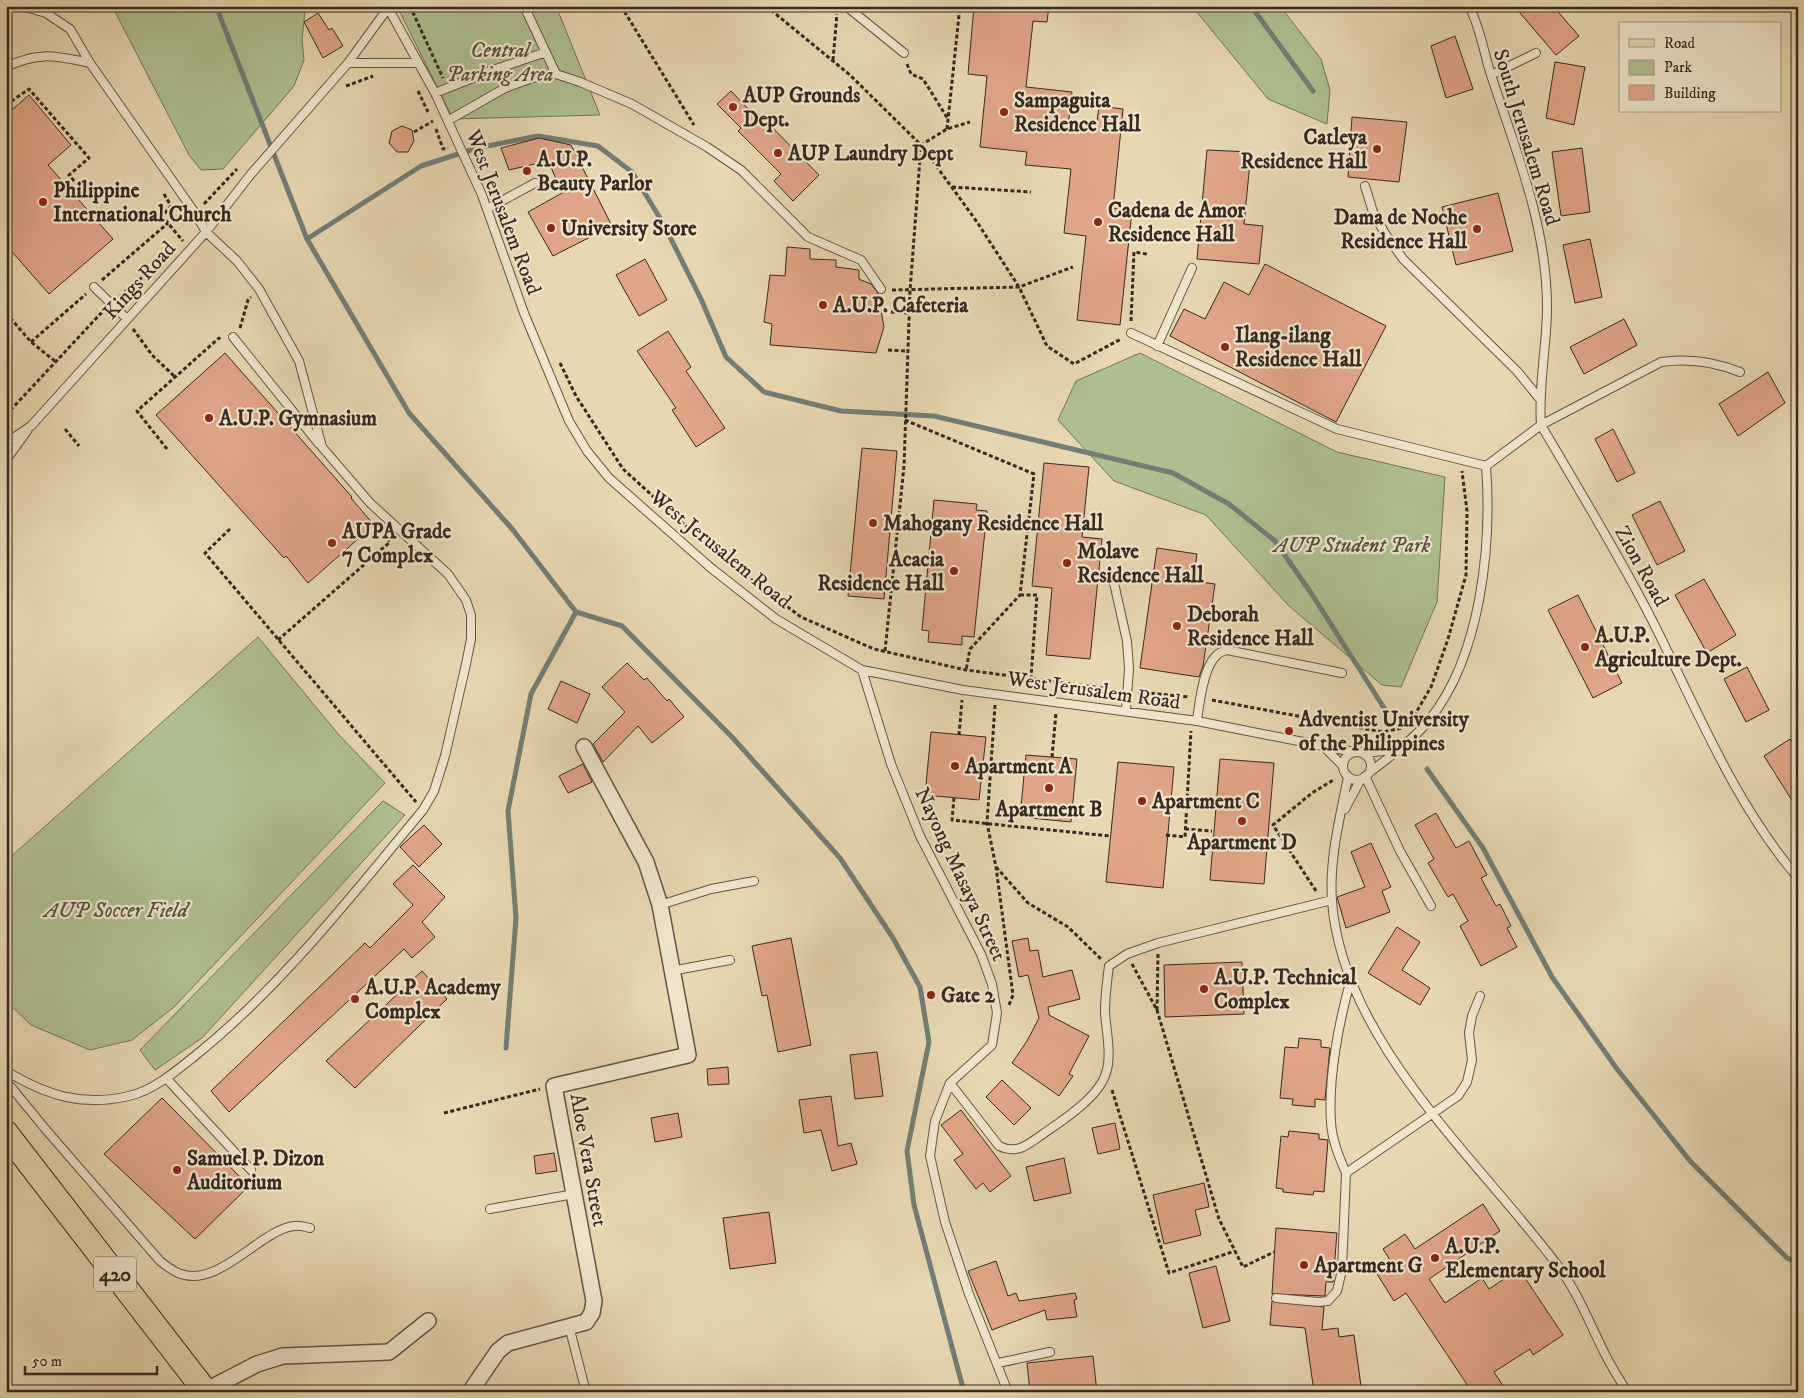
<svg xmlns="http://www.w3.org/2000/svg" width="1804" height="1398" font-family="'IM FELL DW Pica',serif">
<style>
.green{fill:#afc090;stroke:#727458}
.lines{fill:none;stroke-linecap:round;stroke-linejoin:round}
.stream{stroke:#707f76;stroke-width:5}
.building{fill:#e1a588;stroke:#352920}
.service-casing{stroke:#625544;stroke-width:10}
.minor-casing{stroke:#625544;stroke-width:18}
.primary-casing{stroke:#352920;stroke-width:26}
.path{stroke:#352920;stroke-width:3;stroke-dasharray:4 2.5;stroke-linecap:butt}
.service{stroke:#efe6cc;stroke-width:8}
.minor{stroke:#efe6cc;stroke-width:15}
.primary{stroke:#e7d8b1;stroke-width:24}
.poi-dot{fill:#8f2418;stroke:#efe6cc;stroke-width:2}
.labels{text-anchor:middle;stroke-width:4.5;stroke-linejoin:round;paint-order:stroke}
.shield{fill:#efe6cc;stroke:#6d6254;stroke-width:1}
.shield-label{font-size:20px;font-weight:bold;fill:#352920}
.park-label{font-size:21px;font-style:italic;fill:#544f3c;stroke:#efe6cc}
.poi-label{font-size:21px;font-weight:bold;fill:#352920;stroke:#efe6cc;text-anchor:start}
.street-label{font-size:21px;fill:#352920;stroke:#efe6cc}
</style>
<rect width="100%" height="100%" fill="#e7d8b1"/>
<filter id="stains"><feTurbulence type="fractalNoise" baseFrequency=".004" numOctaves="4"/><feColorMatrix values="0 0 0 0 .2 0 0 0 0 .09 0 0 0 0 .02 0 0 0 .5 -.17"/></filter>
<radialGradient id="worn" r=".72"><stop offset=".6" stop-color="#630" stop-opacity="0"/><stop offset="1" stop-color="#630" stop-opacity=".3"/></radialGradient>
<path class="green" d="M112 6H311L305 11 302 40 304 60 294 86 223 169 201 170 189 155Z
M397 6H556L600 115 453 119Z
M1192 6H1280L1321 59 1330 90 1327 124 1268 99Z
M1140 353 1337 452 1445 477 1437 602 1401 687 1382 685 1289 606 1206 515 1114 481 1058 420 1076 381Z
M258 637 339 735 385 783 174 1007 132 1040 90 1050 31 1025 6 1001V861Z
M383 801 405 815 202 1038 155 1070 140 1050Z"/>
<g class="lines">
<path class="stream" d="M216 6 307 239 409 413 513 530 576 612 622 626 732 737 840 858 893 938 920 987 929 1042 907 1151 914 1205 964 1392
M1251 6 1313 91
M307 239 421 166 477 148 538 136 598 146 632 172 663 223 701 299 726 357 764 392 841 411 934 416 1173 473 1229 504 1275 541 1313 596 1386 711
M1427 769 1483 848 1552 977 1617 1069 1690 1161 1787 1258 1798 1263
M506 1048 516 918 508 811 531 694 576 612"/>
</g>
<path class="building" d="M974 6H1049L1047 22 1033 21 1026 87 1072 92 1068 126 1096 129 1099 106 1123 109 1113 208 1132 210 1120 325 1077 320 1086 236 1064 233 1071 169 1025 165 1027 152 980 147 987 76 968 74Z
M1514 6H1553L1579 36 1556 55Z
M318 13 329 30 332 28 343 46 323 58 304 22Z
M1455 36 1473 89 1446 98 1431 46Z
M1555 62 1585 67 1574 125 1546 118Z
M731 91 754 115 757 112 819 175 793 201 774 181 781 174 738 131 741 128 717 104Z
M29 95 71 145 48 165 113 239 49 294 6 245V115Z
M1352 117 1407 122 1399 182 1348 177Z
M402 126 412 130 414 141 408 152H397L389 143 392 131Z
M539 138 571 145 612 226 553 256 528 212 562 193 550 165 539 163 509 170 501 148Z
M1582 148 1590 212 1561 216 1552 152Z
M1207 150 1251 152 1244 224 1263 226 1259 264 1197 259Z
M1498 193 1513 251 1456 265 1442 207Z
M1590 239 1602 297 1575 303 1563 245Z
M787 247 810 249V259L836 260V267L859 270V279L871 284 878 293 884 327 876 353 770 345 772 324 764 322 770 275 785 276Z
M645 259 667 300 639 316 616 275Z
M1265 264 1386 326 1336 422 1170 336 1184 309 1205 319 1224 282 1249 295Z
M1624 319 1637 345 1584 374 1570 347Z
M668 331 691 367 686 371 725 428 696 447 672 410 676 408 637 351Z
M225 353 352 497 351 498 374 525 308 583 286 556 284 558 156 415Z
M1768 372 1785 403 1738 436 1719 404Z
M1613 429 1635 473 1617 482 1595 439Z
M862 448 897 451 884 599 848 596Z
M1044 463 1089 467 1082 537 1102 539 1090 659 1046 655 1052 588 1032 586Z
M934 500 977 504 976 510 987 511 974 637 962 636V645L928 642 929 631 922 630Z
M1660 501 1685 551 1657 565 1632 515Z
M1157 548 1197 554 1193 581 1215 584 1203 666 1199 677 1140 668Z
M1704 579 1736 635 1707 653 1675 595Z
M1578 595 1622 683 1593 698 1548 610Z
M627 663 644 680 647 678 667 701 669 699 684 717 652 743 638 726 603 762 593 744 625 712 602 687Z
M1747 667 1769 710 1746 722 1724 679Z
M561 681 590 694 577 723 548 709Z
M931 732 986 737 979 800 925 795Z
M1790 739 1798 751V810L1764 756Z
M1026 755 1077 759 1071 822 1020 817Z
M1220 759 1274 763 1264 884 1210 880Z
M1118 762 1174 767 1163 888 1106 882Z
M583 764 592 782 568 793 559 776Z
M1436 813 1456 848 1469 841 1487 875 1481 878 1496 906 1500 904 1511 926 1507 928 1517 947 1481 966 1460 926 1468 921 1453 894 1448 897 1428 863 1434 859 1415 825Z
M424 825 442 844 419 867 400 847Z
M1371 843 1391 887 1382 891 1390 912 1346 928 1337 897 1365 887 1351 852Z
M413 865 445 897 422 922 435 937 412 958 404 949 229 1112 211 1091 365 943 370 948 413 905 393 884Z
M1397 927 1420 942 1402 970 1430 988 1420 1005 1368 973Z
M791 938 811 1045 778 1052 767 995 762 996 752 946Z
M1028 938 1030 951 1038 950 1043 977 1072 970 1080 999 1048 1007 1049 1015 1089 1036 1069 1074 1073 1076 1059 1096 1012 1063 1027 1041 1039 1018 1028 975 1019 977 1012 941Z
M1242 962 1244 1014 1165 1017 1164 965Z
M422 971 447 999 355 1088 326 1061Z
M1299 1038 1321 1040V1047L1330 1048 1325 1100 1315 1099V1107L1292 1105 1293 1099 1280 1098 1285 1047 1298 1048Z
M877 1052 883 1096 855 1099 850 1055Z
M728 1067 729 1084 708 1085 707 1069Z
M1002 1080 1031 1108 1014 1125 986 1097Z
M831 1096 838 1146 851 1143 857 1164 832 1171 821 1130 804 1133 799 1100Z
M162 1098 249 1186 195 1239 104 1154Z
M961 1110 1011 1176 990 1192 983 1183 976 1189 954 1160 963 1154 941 1125Z
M678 1113 682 1137 655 1142 651 1118Z
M1115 1123 1120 1149 1098 1154 1092 1128Z
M1289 1131 1319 1134V1139L1328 1140 1324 1192 1314 1191 1313 1195 1283 1192V1189L1276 1188 1281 1136 1288 1137Z
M554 1153 557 1171 536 1174 534 1156Z
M1064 1158 1071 1193 1034 1201 1026 1167Z
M1204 1183 1209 1207 1195 1210 1201 1235 1164 1244 1153 1195Z
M1483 1204 1500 1231 1429 1279 1445 1303 1482 1278 1489 1289 1519 1269 1563 1335 1533 1355 1530 1349 1494 1372 1507 1392H1472L1406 1293 1394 1301 1377 1274 1392 1263 1383 1249 1405 1234 1415 1249Z
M769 1212 776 1263 730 1269 723 1218Z
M1276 1228 1337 1233 1333 1282H1326L1325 1296 1272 1294Z
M996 1261 1008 1296 1016 1293 1019 1301 1075 1293 1077 1299 1074 1300 1077 1317 1047 1320 1045 1310 992 1330 968 1271Z
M1216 1266 1230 1321 1203 1328 1189 1273Z
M1272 1301 1324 1307 1322 1330 1338 1328 1339 1337 1354 1335 1361 1386 1345 1389 1346 1392H1314L1305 1328 1270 1325Z
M1093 1356 1097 1392H1030L1027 1363Z"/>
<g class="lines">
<g class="service-casing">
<path id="service" d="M387 6 435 93 482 195 524 313 569 421 587 451 609 478 711 568 776 619 862 670 963 690 1197 721 1354 752
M524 6 556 74
M846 6 904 53
M1469 6C1480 27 1484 53 1491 75 1516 151 1547 226 1547 307 1547 347 1538 385 1541 425 1579 490 1619 555 1653 622 1697 709 1734 803 1798 878
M348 63H418
M6 67C38 51 56 56 90 63
M1491 75 1536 53
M435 93 493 70 546 52
M449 120 505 88 532 78 556 74 580 82 632 104 707 147 741 170 808 237 861 260 881 289
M1365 186 1373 212 1384 232 1403 259 1517 371 1539 398
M487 209 535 183
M94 287 127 319
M1131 333 1337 429 1486 466
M233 337 319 444
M1157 346 1192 268
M6 443 31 426 206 232 251 174 348 63 388 8
M6 460 27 431
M1114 583 1127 641 1129 669 1126 710
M862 670 891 764 920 836 981 954 992 984 997 1013 992 1045 950 1083 935 1121 930 1156 945 1222 969 1294 1008 1392
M1197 721C1199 705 1203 668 1216 656 1218 653 1223 651 1227 650L1342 673
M1323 746 1342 765
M1343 766a14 14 0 1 1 28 0a14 14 0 1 1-28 0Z
M1364 753 1394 750
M1370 772C1391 756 1413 740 1430 719 1481 655 1492 545 1486 466L1541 425 1661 362C1689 358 1713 361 1740 372
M1365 776 1400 851 1431 906
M1348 777C1340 817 1329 860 1332 901 1342 1041 1478 1159 1558 1266 1579 1294 1590 1325 1606 1356 1612 1368 1620 1380 1627 1392
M1345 809 1361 779
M660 905 711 889 754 881
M671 971 730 960
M6 1071C46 1095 81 1107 129 1096 154 1090 176 1071 196 1055 283 985 352 895 423 810L434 791 445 756 466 664 471 639V615L466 600 448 574 370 503 322 447 299 361 259 289 237 261 206 232 195 213 90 63 70 29 46 13 21 6
M167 1079 251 1170
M6 1081 47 1131 160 1261C165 1265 170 1269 176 1272 217 1292 259 1230 294 1226 299 1225 305 1227 310 1228
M950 1083 999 1146C1018 1155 1028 1144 1043 1134 1063 1120 1099 1097 1106 1073 1112 1054 1106 1031 1105 1012 1105 997 1107 981 1109 966L1127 954 1158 943 1332 900
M1346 1173C1339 1157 1332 1140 1331 1122 1328 1078 1339 1021 1351 979
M490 1209 574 1194
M1276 1298 1318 1302 1328 1301 1337 1291 1342 1270 1346 1173 1458 1096 1467 1082 1472 1060 1469 1033 1472 1016 1480 996
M569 1326 586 1392
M998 1363 1050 1352"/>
</g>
<g class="minor-casing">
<path id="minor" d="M205 1391 257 1364 283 1356 389 1352 428 1321
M470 1392 498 1351 508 1343 586 1322 592 1313 594 1301 554 1086 688 1055 660 905 646 862 584 747"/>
</g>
<g class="primary-casing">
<path id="primary" d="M6 1133 206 1392"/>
</g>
<path class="path" d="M410 6 443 78
M621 6 694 125
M766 6 850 75 921 145 977 222 1019 287 1047 346 1074 364 1121 339
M833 60 837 14
M907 64 911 74 923 79 948 119
M346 86 373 76
M418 91 428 112
M6 105 29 89 89 158 69 175 81 189
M436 129 443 149 448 148
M947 129 960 6
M414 132 433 121
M952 187 1031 192
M164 194 171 206 162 216 183 241
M204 204 237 169
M102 280 168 223
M892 290 1019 287 1073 267
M119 297 160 262
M891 312 909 313
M6 313 31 342 56 362
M1131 321 1134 252 1147 254
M240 328 248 300 251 297
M133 329 152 355 175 377
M31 342 86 294
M888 350 907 351
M560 363 576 396 623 469 717 554 801 617 874 649 966 670 1117 690
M6 415 103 311
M905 420 1034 474 1020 595 970 649 966 670
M65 429 79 446
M167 449 137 411 219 338 221 341
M230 529 205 553 416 802
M1020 595H1037L1031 677
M278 640 390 542 386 535
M885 651 904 466 910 291 921 145 947 129 970 122
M1138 692 1189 697
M1212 700 1383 732 1402 728
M995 705 987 823 996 867 1013 995 1009 1005
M1414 716 1431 687 1448 639 1466 575 1467 511 1462 471
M959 735 962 700
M1052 757 1056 713
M954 798 952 820 1110 836
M1185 829 1212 831
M1166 835 1185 837 1191 731
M996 867 1028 903 1068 927 1101 959
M1316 891 1273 825 1312 793 1335 779
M1132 964 1157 1010 1219 1219 1243 1267 1274 1252
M1157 1010 1158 954
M1112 1090 1169 1273 1235 1251
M444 1113 540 1089"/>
<use href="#service" class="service"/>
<use href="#minor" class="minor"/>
<use href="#primary" class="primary"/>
</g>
<g class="poi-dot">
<circle cx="733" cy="107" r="5"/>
<circle cx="1004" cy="112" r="5"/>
<circle cx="1377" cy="149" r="5"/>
<circle cx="778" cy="153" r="5"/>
<circle cx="527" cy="171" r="5"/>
<circle cx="43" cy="202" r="5"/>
<circle cx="1098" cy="222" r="5"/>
<circle cx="551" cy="228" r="5"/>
<circle cx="1477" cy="229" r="5"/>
<circle cx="823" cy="305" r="5"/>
<circle cx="1225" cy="347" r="5"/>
<circle cx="209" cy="418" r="5"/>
<circle cx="873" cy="523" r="5"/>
<circle cx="332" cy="543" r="5"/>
<circle cx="1067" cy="563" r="5"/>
<circle cx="954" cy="571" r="5"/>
<circle cx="1177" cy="626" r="5"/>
<circle cx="1585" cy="647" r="5"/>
<circle cx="1289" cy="731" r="5"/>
<circle cx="955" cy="766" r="5"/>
<circle cx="1049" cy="788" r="5"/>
<circle cx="1142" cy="801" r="5"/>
<circle cx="1242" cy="821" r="5"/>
<circle cx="1204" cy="989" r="5"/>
<circle cx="931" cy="995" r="5"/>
<circle cx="355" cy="999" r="5"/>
<circle cx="177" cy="1170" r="5"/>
<circle cx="1435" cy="1258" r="5"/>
<circle cx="1304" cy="1265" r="5"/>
</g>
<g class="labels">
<rect class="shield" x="94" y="1256.5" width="42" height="35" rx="4"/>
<g class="shield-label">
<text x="115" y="1281">420</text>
</g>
<g class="park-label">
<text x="500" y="57">Central<tspan x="500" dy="24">Parking Area</tspan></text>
<text x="1352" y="552">AUP Student Park</text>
<text x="116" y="917">AUP Soccer Field</text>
</g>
<g class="poi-label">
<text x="743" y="102">AUP Grounds<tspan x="743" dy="24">Dept.</tspan></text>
<text x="1014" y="107">Sampaguita<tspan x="1014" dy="24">Residence Hall</tspan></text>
<text x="1367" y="144" text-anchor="end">Catleya<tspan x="1367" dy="24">Residence Hall</tspan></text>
<text x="788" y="160">AUP Laundry Dept</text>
<text x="537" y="166">A.U.P.<tspan x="537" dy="24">Beauty Parlor</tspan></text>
<text x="53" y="197">Philippine<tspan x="53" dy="24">International Church</tspan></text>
<text x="1108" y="217">Cadena de Amor<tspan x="1108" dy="24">Residence Hall</tspan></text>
<text x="1467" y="224" text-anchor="end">Dama de Noche<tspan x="1467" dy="24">Residence Hall</tspan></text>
<text x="561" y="235">University Store</text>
<text x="833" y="312">A.U.P. Cafeteria</text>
<text x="1235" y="342">Ilang-ilang<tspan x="1235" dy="24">Residence Hall</tspan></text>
<text x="219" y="425">A.U.P. Gymnasium</text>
<text x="883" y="530">Mahogany Residence Hall</text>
<text x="342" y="538">AUPA Grade<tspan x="342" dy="24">7 Complex</tspan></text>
<text x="1077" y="558">Molave<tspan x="1077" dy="24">Residence Hall</tspan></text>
<text x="944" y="566" text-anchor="end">Acacia<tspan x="944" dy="24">Residence Hall</tspan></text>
<text x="1187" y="621">Deborah<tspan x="1187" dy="24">Residence Hall</tspan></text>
<text x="1595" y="642">A.U.P.<tspan x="1595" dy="24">Agriculture Dept.</tspan></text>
<text x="1299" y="726">Adventist University<tspan x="1299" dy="24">of the Philippines</tspan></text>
<text x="965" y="773">Apartment A</text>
<text x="1152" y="808">Apartment C</text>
<text x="1049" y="816" text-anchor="middle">Apartment B</text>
<text x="1242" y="849" text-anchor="middle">Apartment D</text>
<text x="1214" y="984">A.U.P. Technical<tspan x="1214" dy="24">Complex</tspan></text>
<text x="365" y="994">A.U.P. Academy<tspan x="365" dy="24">Complex</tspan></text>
<text x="941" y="1002">Gate 2</text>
<text x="187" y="1165">Samuel P. Dizon<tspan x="187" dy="24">Auditorium</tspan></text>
<text x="1445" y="1253">A.U.P.<tspan x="1445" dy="24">Elementary School</tspan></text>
<text x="1314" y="1272">Apartment G</text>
</g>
<g class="street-label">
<text transform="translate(1527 137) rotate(73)" y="7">South Jerusalem Road</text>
<text transform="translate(504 212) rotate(69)" y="7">West Jerusalem Road</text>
<text transform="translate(139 280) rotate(-48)" y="7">Kings Road</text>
<text transform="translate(721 549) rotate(39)" y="7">West Jerusalem Road</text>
<text transform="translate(1642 566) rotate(61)" y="7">Zion Road</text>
<text transform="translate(1094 690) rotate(8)" y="7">West Jerusalem Road</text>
<text transform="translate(961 874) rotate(65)" y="7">Nayong Masaya Street</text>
<text transform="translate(589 1160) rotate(80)" y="7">Aloe Vera Street</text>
</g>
</g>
<rect width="1804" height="1398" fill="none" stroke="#e7d8b1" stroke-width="25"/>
<rect x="8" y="8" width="1789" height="1383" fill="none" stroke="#352920" stroke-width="2.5"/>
<rect x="12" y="12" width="1779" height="1373" fill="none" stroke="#352920"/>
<rect x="1619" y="22" width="162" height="90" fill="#efe6cc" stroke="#a59a87"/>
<rect x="1629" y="39" width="25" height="8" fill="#e7d8b1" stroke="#a59a87"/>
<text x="1664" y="48" font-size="15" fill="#352920">Road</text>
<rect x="1629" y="60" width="25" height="15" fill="#afc090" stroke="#a59a87"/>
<text x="1664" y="72" font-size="15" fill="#352920">Park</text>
<rect x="1629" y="85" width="25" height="15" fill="#e1a588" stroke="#a59a87"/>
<text x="1664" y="98" font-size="15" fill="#352920">Building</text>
<path d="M25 1366v8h132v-8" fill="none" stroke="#352920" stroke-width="2.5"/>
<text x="32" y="1366" font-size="15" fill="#352920" stroke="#efe6cc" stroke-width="4" paint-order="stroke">50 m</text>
<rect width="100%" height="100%" filter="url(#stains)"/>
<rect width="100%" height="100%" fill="url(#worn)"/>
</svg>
